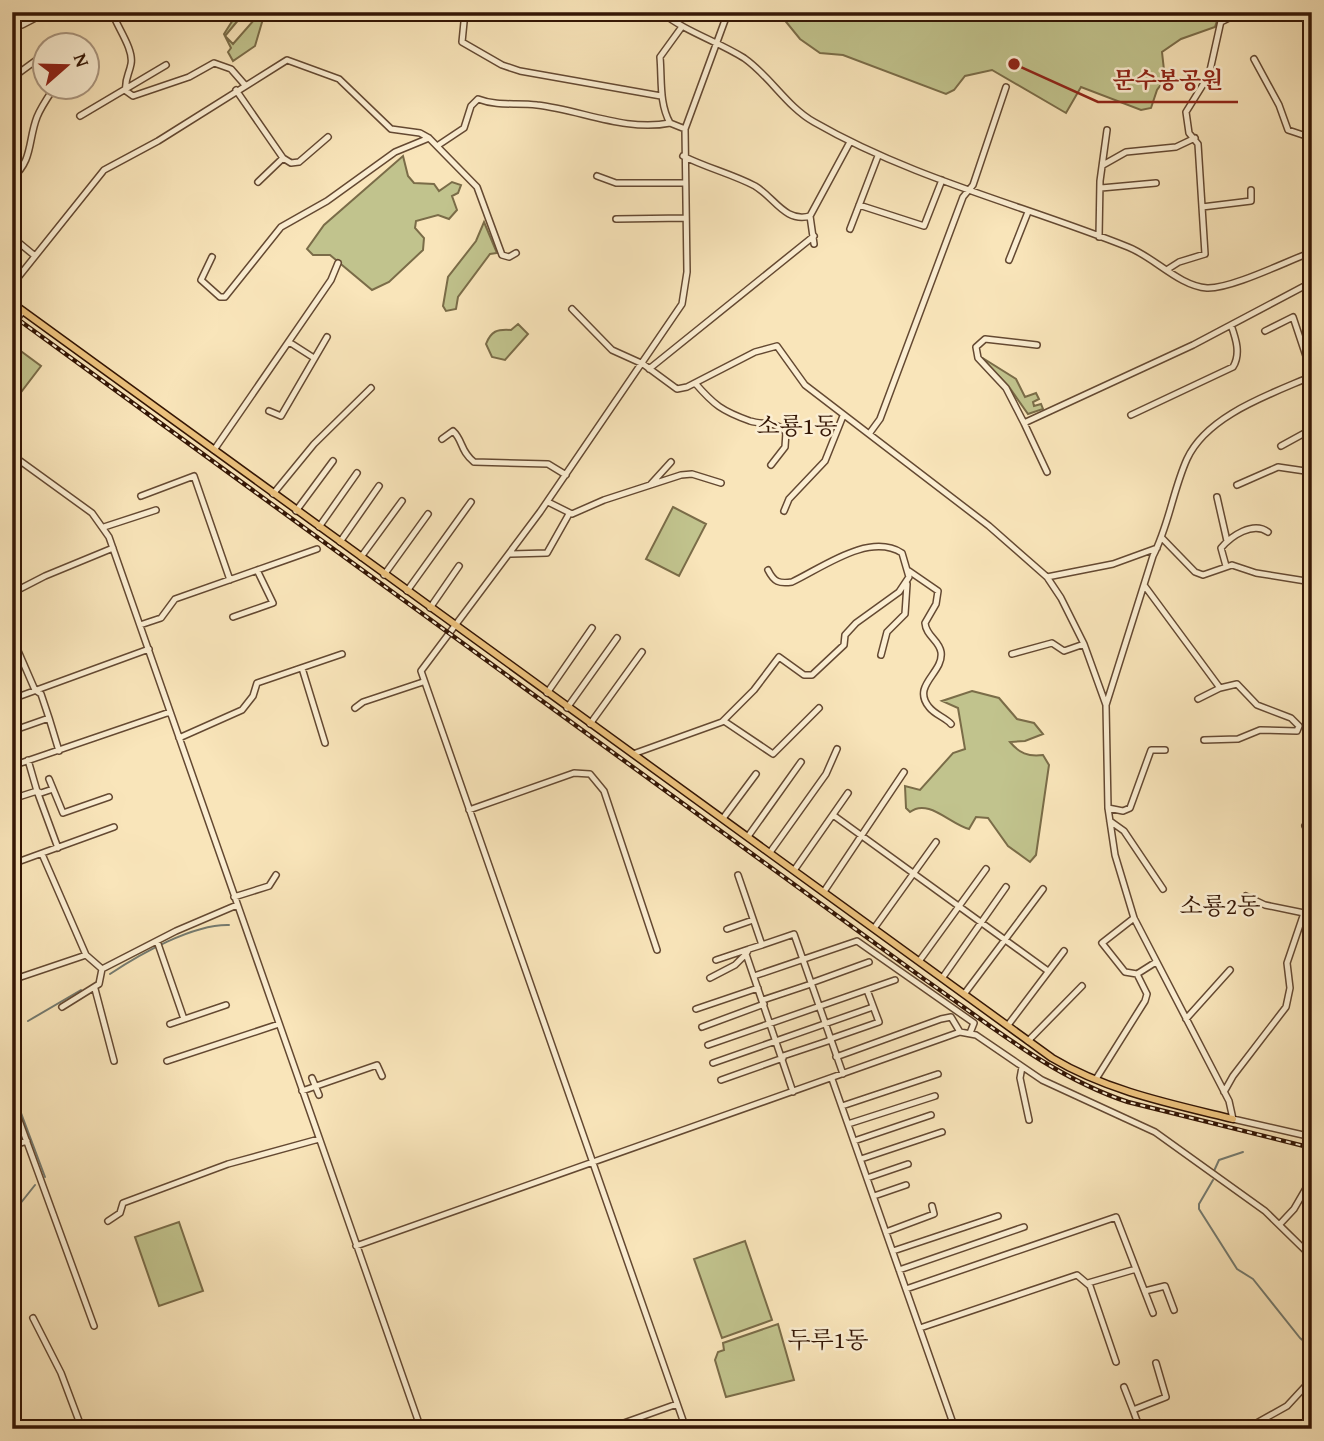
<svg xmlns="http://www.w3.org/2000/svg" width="1324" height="1441" font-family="'Gentium Book Plus','Noto Serif KR',serif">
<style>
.green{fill:#c1c38d;stroke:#7a6c48;stroke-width:2}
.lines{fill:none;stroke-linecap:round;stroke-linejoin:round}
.stream{stroke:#747a6f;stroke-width:2}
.minor-casing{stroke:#644932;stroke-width:8}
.major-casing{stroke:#331504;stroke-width:9}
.minor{stroke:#fbeed2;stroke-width:5}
.major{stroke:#ecc27d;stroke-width:6}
.rail-casing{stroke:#331504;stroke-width:4.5}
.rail{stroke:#fbeed2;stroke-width:2;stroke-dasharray:5;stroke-linecap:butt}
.labels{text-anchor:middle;stroke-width:5;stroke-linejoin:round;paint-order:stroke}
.quarter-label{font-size:24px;fill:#331504;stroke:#fbeed2}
.leader{fill:none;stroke:#8f2418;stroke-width:2.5}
.callout-dot{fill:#8f2418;stroke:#fbeed2;stroke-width:2.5}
.callout-label{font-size:23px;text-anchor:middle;font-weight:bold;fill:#8f2418;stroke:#fbeed2;stroke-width:5;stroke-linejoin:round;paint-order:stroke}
</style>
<rect width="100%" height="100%" fill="#f9e5ba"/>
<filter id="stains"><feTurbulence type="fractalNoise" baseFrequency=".00286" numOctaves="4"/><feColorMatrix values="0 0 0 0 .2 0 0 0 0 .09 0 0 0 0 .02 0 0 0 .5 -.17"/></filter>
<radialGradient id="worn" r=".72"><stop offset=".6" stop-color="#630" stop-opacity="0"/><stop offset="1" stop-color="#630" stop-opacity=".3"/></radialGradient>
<path class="green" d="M238 12H245L225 36 233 44 261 12H265L255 46 233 61 228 52 231 48 224 34Z
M778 12H1220L1215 27 1181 39 1162 52 1165 79 1157 90 1151 108 1141 110 1081 87 1066 113 992 70 965 76 954 90 946 94 843 55 820 53 800 39Z
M403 156 408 176 414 183 434 184 439 191 452 182 461 185 458 193 452 196 457 210 449 219 438 215 416 221 415 228 424 238 423 250 389 282 372 290 330 255H313L307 249 324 225Z
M484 222 497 253 490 254 458 297 456 309 446 311 443 306 448 277 476 241Z
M518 324 528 334 505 360 492 357 486 344C491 331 497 329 511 330Z
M14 346 41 366 12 404V348Z
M981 357 1016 379 1025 397 1036 393 1039 399 1033 402 1034 406 1041 404 1043 409 1028 414 1009 387Z
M673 507 706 524 679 576 646 559Z
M972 691 999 698 1017 719 1034 723 1043 734 1025 741 1010 742C1019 753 1028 757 1043 755L1049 765 1036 855 1030 862 1008 846 988 818 976 817 969 829C950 824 928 798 910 812L906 808 905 786 920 790 953 753 965 749 958 708 942 701Z
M179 1222 203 1291 159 1306 135 1237Z
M745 1241 772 1320 722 1338 694 1259Z
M778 1324 794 1380 726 1397 715 1360 718 1352 724 1350 723 1343Z"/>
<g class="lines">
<path class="stream" d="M110 974C140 954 193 924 229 925
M28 1021 81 990
M12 1089 45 1177
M1214 1171 1219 1160 1243 1152
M1213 1180 1199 1204V1209L1237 1269 1253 1279 1300 1338 1312 1348
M12 1214 35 1185"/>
<g class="minor-casing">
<path id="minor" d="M16 12 18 23 22 25 47 12
M112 12C117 27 134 49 131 64 129 75 124 80 126 91L133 96 189 77 214 63 231 69 245 85
M465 12 462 42 502 65 520 71 661 96
M661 12C686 32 717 41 744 58 770 76 787 107 814 122 913 179 1023 205 1128 247 1154 257 1179 286 1207 288 1231 289 1287 261 1312 252
M1221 22 1241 12
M681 28 660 57C662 80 659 103 670 123L685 129
M1254 59 1279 105 1288 130 1312 138
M12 78 46 53
M236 90 283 158 291 163 299 162 328 137
M80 116 166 65
M437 146 464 128 471 106 478 99C499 107 517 102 537 105 581 110 626 132 670 123
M683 156C707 168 732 174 755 186 774 197 785 223 810 216
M1103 165 1126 152 1176 147 1195 138
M597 176 616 183H685
M12 178C33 161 28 140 37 117 41 107 48 97 54 88
M258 182 283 158
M1101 188 1156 183
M859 205 924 226 942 180
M1202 207 1251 201V190
M616 219 686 218
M850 229 878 156
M1310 230 1312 229
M12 237 35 256
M1099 237 1100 181 1107 130
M814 244 810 216 850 142
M212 257 201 280 220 297H225L281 227 327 201 395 152 429 138
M1009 260 1028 212
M1168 269 1179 262 1205 254 1198 144 1189 133 1186 112 1209 75 1223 12
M12 285 104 170 158 141 287 60 339 79 391 129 420 133 429 138 477 187 502 255 509 257 516 253
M572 309 612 350 643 364 677 389 687 387 755 352 777 346 805 385 989 526 1047 577 1061 598 1084 644 1106 705 1108 808 1115 855 1134 918 1229 1101 1233 1119 1312 1137
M12 325 23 311
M1265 331 1293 317 1312 374
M289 342 314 358
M1037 345 985 339 976 347 978 358 1006 388 1024 423 1193 345 1312 282
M649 369 814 236
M1309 377 1312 399
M695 383C714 405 722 411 750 421 763 425 776 421 786 432L785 447 771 465
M269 411 281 416 327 337
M1131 415 1233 367C1241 354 1236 339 1231 325
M1024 423 1047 472
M869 434 880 419 963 197 973 185 1006 87
M442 439 453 431C463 440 460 451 474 462L548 464 566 475
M1281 446 1312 429
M214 450 331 280 338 263
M12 455 92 513 109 537 421 1429
M651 484 671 462
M1237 485 1278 467 1312 472
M273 494 314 444 371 388
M141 496 194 476 230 580
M1217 497 1227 541
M548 502 572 514 604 500 681 475 692 474 721 483
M296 511 333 461
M784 511 789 499 825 461 843 416
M104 527 156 510
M319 527 357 473
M1162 538 1195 572 1203 575 1232 565 1256 573 1312 582
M340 542 379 486
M511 554 547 553 569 514
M361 557 402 501
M1226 566 1221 548C1231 536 1253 521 1268 532
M909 571 938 591 936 604 925 623C926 636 939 640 941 652 944 673 911 685 929 707 935 715 945 717 951 724
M384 575 428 514
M1047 577 1113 564 1157 548
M1144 585 1220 688 1237 684 1257 705 1291 718 1299 726 1297 731 1260 730 1238 739 1204 740
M407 591 471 502
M12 593 45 576 113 548
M430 608 459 566
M233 617 273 603 257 570
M140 625 161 618 175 599 317 549
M12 637 35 690 41 694 49 718 12 731
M1012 654 1052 643 1064 651 1084 644
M881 655 887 632 905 614 907 584
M302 668 325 743
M547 693 592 628
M12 699 149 649
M1198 699 1220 688
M1106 705 1153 556C1169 525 1173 490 1187 459 1207 415 1271 394 1312 376
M355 708 363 702 423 682
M567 708 617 638
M49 718 59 751
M724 721 773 754 819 708
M590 724 642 652
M179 738 242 710 253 696 257 683 342 654
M633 754 722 722 754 690 779 657 804 675H812L844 645 845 635 856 623 899 592 909 577 902 553C869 532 822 568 792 582 779 584 774 582 768 570
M12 766 170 712
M49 779 63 813 109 797
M53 789 41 793 37 791 58 848
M12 799 37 791 28 760
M1108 808 1123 811 1130 808 1151 750H1165
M469 810 574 773 590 774 604 791 657 950
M833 815 1048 971
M724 817 756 774
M1110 821 1124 831 1163 889
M1305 826 1312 824
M749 835 801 762
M771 851 826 774 837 749
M42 854 86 955
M12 864 114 827
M795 869 848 793
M738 875 762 945 794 934 843 1074
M825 890 904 772
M1246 896 1265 905 1304 913
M234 897 269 886 276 875
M1134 918 1102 943 1125 972 1137 974
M875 927 936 842
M727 929 753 920
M157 941 184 1019
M762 945 749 949 746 954 793 1092
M716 960 749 949
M920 960 986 869
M102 969 176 931 237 905
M754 976 857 941 974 1023 970 1033
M943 977 1006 887
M710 978 735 965 746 954
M12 980 86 955 102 969 99 984 62 1007
M811 983 869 962
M95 989 114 1061
M965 993 1043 889
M763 1000 811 984
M696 1009 758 988
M1186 1019 1230 970
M170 1024 226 1005
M1008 1025 1064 951
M702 1027 764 1004
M830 1039 879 1022 867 990
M1028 1041 1082 986
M708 1045 895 980
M783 1056 831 1040
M836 1057 941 1019 951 1017 960 1032
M167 1061 279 1024
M713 1063 873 1007
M1022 1067 1020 1078 1029 1120
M312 1078 319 1095
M832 1079 955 1429
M1096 1079 1145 1001 1147 994 1137 974 1156 962
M721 1080 783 1058
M302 1091 377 1065 382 1076
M1224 1092 1233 1076 1286 1007 1290 988 1287 963 1304 913 1312 902
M12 1101 94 1326
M842 1106 938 1074
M848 1124 935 1096
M854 1141 931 1115
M12 1146 27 1141
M861 1159 942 1132
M867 1178 908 1164
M874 1196 906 1185
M108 1221 120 1213 123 1203 228 1164 319 1139
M1280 1224 1294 1209 1312 1178
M886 1232 934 1214 932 1206
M356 1246 960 1032 976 1035 1042 1080 1155 1132 1265 1211 1312 1257
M893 1251 998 1216
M899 1270 1024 1227
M1088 1283 1136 1269 1153 1313
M906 1289 1116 1217 1136 1269
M1145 1291 1165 1286 1174 1310
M33 1318 61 1373 82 1429
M920 1328 1077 1275 1090 1286 1116 1362
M1124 1387 1133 1410
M607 1429 677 1404
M686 1429 421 671 540 512 682 304 687 272 685 129 728 12
M1140 1429 1133 1410 1166 1397 1156 1363
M1246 1429 1287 1406 1312 1379"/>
</g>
<g class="major-casing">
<path id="major" d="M12 303 1052 1058C1107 1091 1172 1104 1233 1119"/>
</g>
<use href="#minor" class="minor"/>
<use href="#major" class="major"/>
<g class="rail-casing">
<path id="rail" d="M12 315 924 979C989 1024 1052 1077 1128 1102L1312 1148"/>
</g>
<use href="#rail" class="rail"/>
</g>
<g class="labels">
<g class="quarter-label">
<text x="797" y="434">소룡1동</text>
<text x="1220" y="914">소룡2동</text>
<text x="828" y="1348">두루1동</text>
</g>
</g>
<path class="leader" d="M1014 64L1098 102H1238"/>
<circle class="callout-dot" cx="1014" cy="64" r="7"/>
<g class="callout-label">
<text x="1168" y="88">문수봉공원</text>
</g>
<rect width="1324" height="1441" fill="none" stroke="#f9e5ba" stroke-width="42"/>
<rect x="14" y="14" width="1296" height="1413" fill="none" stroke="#331504" stroke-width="3.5"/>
<rect x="21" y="21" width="1282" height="1399" fill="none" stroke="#331504" stroke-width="2"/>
<g transform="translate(66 66) rotate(70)"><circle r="33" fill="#fbeed2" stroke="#ab9780" stroke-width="2"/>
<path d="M0-5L12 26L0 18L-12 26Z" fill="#8f2418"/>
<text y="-10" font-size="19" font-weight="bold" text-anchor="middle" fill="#331504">N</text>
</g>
<rect width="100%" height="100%" filter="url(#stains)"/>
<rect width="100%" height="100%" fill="url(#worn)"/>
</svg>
